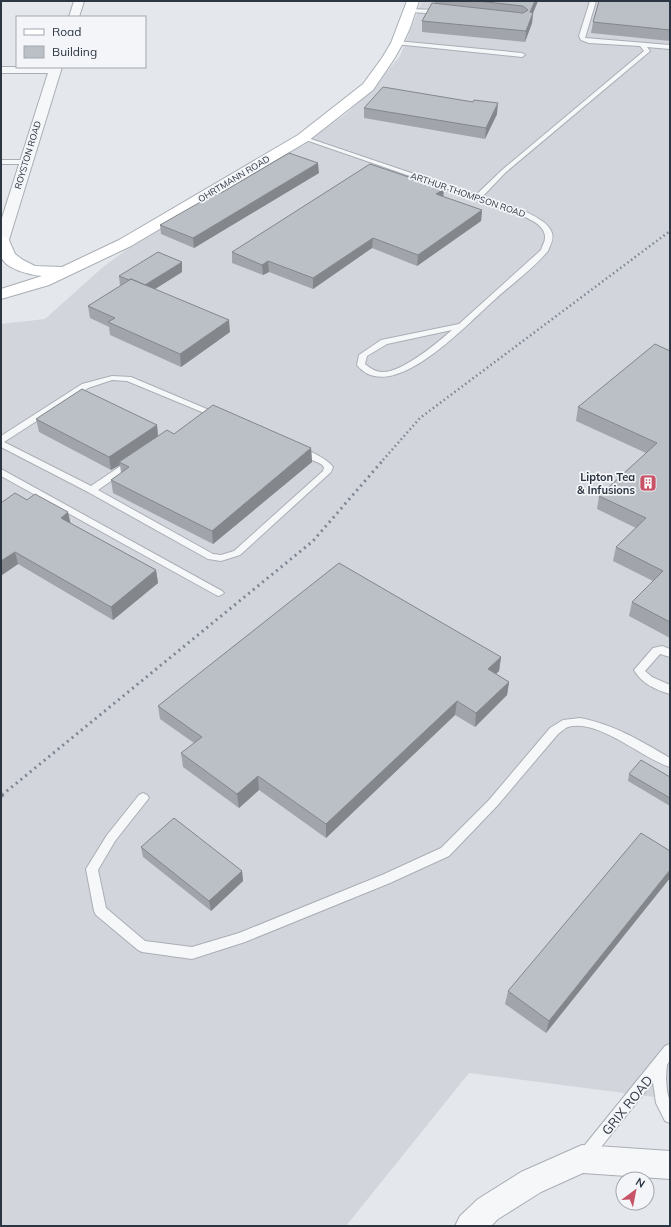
<svg xmlns="http://www.w3.org/2000/svg" width="671" height="1227" font-family="Mulish,sans-serif">
<style>
.built{fill:#d2d6dc}
.lines{fill:none;stroke-linecap:round;stroke-linejoin:round}
.service-casing{stroke:#a9aeb5;stroke-width:2}
.minor-casing{stroke:#a9aeb5;stroke-width:2}
.secondary-casing{stroke:#a9aeb5;stroke-width:2}
.service{fill:#f6f7f9;fill-rule:evenodd}
.minor{fill:#f6f7f9;fill-rule:evenodd}
.secondary{fill:#fff;fill-rule:evenodd}
.rail-far2{stroke:#7e8693;stroke-width:2.5;stroke-dasharray:1.5 3;stroke-linecap:butt}
.rail-far1{stroke:#7e8693;stroke-width:3;stroke-dasharray:2 4;stroke-linecap:butt}
.rail{stroke:#7e8693;stroke-width:4;stroke-dasharray:2.5 5;stroke-linecap:butt}
.wall{fill:#a1a5ab}
.shaded-wall{fill:#83868b}
.building{fill:#bbc0c7;stroke:#83868b}
.labels{text-anchor:middle;stroke-width:3.5;stroke-linejoin:round;paint-order:stroke}
.far-street-label{font-size:9px;fill:#2c3542;stroke:#f3f5f8}
.poi-label{font-size:11px;font-weight:bold;fill:#2c3542;stroke:#f3f5f8;text-anchor:end}
.near-street-label{font-size:13px;fill:#2c3542;stroke:#f3f5f8}
</style>
<rect width="100%" height="100%" fill="#e4e7eb"/>
<path class="built" d="M422 1H670V1099L469 1073 346 1226H1V324L45 319 103 267 152 231 292 151 346 114 374 87 400 56Z"/>
<g class="lines">
<g class="service-casing">
<path id="service" d="M590 1H596L585 38 670 45V49L647 47 650 51 649 52 506 172 482 197C499 203 546 214 552 233 554 240 550 245 548 251 532 270 509 286 491 303 466 325 391 407 357 365L359 355 381 340 459 324 541 250C542 246 545 242 545 238 546 224 526 218 517 213L300 138 305 137 476 195 502 170 644 51 640 46 589 43 581 40 579 36ZM452 330C437 343 402 373 382 372 375 372 370 368 365 364L367 356 387 344Z
M408 9 441 10 444 12 441 14 410 12 408 11Z
M397 41 522 53 525 55 522 57 395 44 394 43Z
M1 160H26L29 162 26 164H1Z
M112 376 131 377 221 415 217 418 214 417 127 381 112 380 88 388 4 442 91 486 128 461H134L135 463 134 465 98 490 213 554 221 555 234 551 323 471 324 467 321 464 297 453 296 451 297 449C306 447 328 460 333 467L331 472 240 555 221 561 208 559 88 492 1 447V436L82 384Z
M1 469 222 591 224 593 219 596 216 595 1 476Z
M662 646 670 649V657L660 654 645 671 652 677 670 685V694C656 690 641 683 634 670L653 648Z
M580 718C613 724 641 741 670 758V767C643 759 598 718 568 727 565 728 561 732 558 734L497 806 449 856 390 883 245 942 192 959 142 952 138 950 96 915 94 911 86 869 107 835 139 795 143 793 147 795 149 798 115 841 98 870 106 908 145 941 192 947 239 933 382 875 441 848 489 800 550 728 563 720Z
M670 1044V1060L667 1065 666 1078 667 1091 670 1103V1123L665 1121 656 1103 653 1082 590 1161 585 1163 580 1161 578 1156 580 1151 665 1046Z"/>
</g>
<g class="minor-casing">
<path id="minor" d="M74 1H84L79 17H69Z
M1 67H62L8 243 6 246 1 247V221L48 73H1Z
M582 1145 670 1151V1179L583 1173 541 1192 498 1219 491 1226H455L460 1216 478 1199 521 1172Z"/>
</g>
<g class="secondary-casing">
<path id="secondary" d="M407 1H419L410 28 403 43 394 59 373 90 308 141 131 246 49 285 1 299V289L42 276C31 275 4 269 1 256 0 250 1 243 1 237L8 238 15 254 23 260 35 266 62 267 119 240 298 135 363 84 382 58 391 43Z"/>
</g>
<use href="#service" class="service"/>
<use href="#minor" class="minor"/>
<use href="#secondary" class="secondary"/>
<path class="rail-far2" d="M383 460 420 418 670 231"/>
<path class="rail-far1" d="M2 795 313 541 384 459"/>
<path class="rail" d="M1 796 3 794"/>
</g>
<path class="wall" d="M435 1H538L533 13 532 23 525 42 422 32V21L435 4Z
M670 1V41L591 33 593 22Z
M364 108 497 114 485 139 364 118Z
M319 173 194 248 161 234 160 225 221 193Z
M443 197 482 210 481 221 417 266 372 248 313 289 269 272 263 275 232 263V252Z
M182 272 155 289 230 332 181 367 110 335 109 327 90 318 88 306 120 286 119 276Z
M670 351V638L629 616 632 602 653 581 613 561 616 547 636 528 597 509 599 496 646 453 576 421 578 407Z
M36 419 157 425 158 436 174 434 311 448 312 462 213 544 113 493 111 480 121 473 120 465 111 470 39 432Z
M1 503 70 523 156 570 158 583 113 620 18 564 2 575H1Z
M501 657 499 671 496 674 509 682 507 695 475 727 455 715 326 838 259 790 239 808 183 767 181 753 194 743 160 719 158 706Z
M629 774 670 777V806L628 781Z
M141 847 242 871 243 881 211 911 143 857Z
M670 851V878L546 1033 505 1004 508 991Z"/>
<path class="shaded-wall" d="M535 1H538L533 13 532 23 525 42 526 31 530 12Z
M498 103 497 114 485 139 486 128Z
M318 163 319 173 194 248 193 238Z
M444 189 443 200 436 194Z
M482 210 481 221 417 266 418 255Z
M373 238 372 248 313 289V278Z
M268 261 269 272 263 275 262 265Z
M182 262V272L144 296 143 286Z
M229 320 230 332 181 367 180 354Z
M157 425 158 438 119 462 120 465 111 470 109 457Z
M311 448 312 462 213 544 212 531Z
M68 512 71 525 61 518Z
M15 552 18 564 2 575 1 572V561Z
M156 570 158 583 113 620 111 607Z
M501 657 499 671 486 683 488 669Z
M509 682 507 695 475 727 476 713Z
M457 701 455 715 326 838V824Z
M258 776 259 790 239 808 237 794Z
M670 870V878L546 1033 549 1021Z
M242 871 243 881 211 911 209 901Z"/>
<path class="building" d="M477 1H535L530 12 533 13 526 31 422 21 432 3 523 13 528 10 523 6Z
M599 1H670V30L593 22Z
M383 87 473 102 474 100 498 103 486 128 364 108Z
M289 153 318 163 193 238 160 225 218 192 221 193Z
M370 164 444 189 436 194 482 210 418 255 373 238 313 278 268 261 262 265 232 252Z
M158 252 182 262 145 285 131 279 129 280 119 276Z
M131 279 229 320 180 354 108 322 115 318 88 306Z
M655 344 670 351V622L632 602 663 571 616 547 646 518 599 496 657 443 578 407Z
M82 389 157 425 109 457 36 419Z
M213 405 311 448 212 531 111 480 129 467 119 462 167 430 174 434Z
M15 493 27 500 35 494 68 512 61 518 156 570 111 607 15 552 1 561V503Z
M339 563 501 657 488 669 509 682 476 713 457 701 326 824 258 776 237 794 181 753 202 737 158 706Z
M641 760 670 777V798L629 774Z
M174 818 242 871 209 901 141 847Z
M641 833 670 851V870L549 1021 508 991Z"/>
<defs>
<g id="building-square" transform="scale(0.9)"><rect x="-9" y="-9" width="18" height="18" rx="4" fill="#c65366" stroke="#f3f5f8"/><path d="M-4-6H4V6H1V3H-1V6H-4ZM-2.5-4.3h1.7v1.8h-1.7ZM.8-4.3h1.7v1.8H.8ZM-2.5-1h1.7V.8h-1.7ZM.8-1h1.7V.8H.8Z" fill="#fff"/></g>
</defs>
<g fill-rule="evenodd">
<use href="#building-square" x="648" y="483"/>
</g>
<g class="labels">
<g class="far-street-label">
<text transform="translate(28 155) rotate(-73)" y="3">ROYSTON ROAD</text>
<text transform="translate(234 179) rotate(-31)" y="3">OHRTMANN ROAD</text>
<text transform="translate(468 195) rotate(19)" y="3">ARTHUR THOMPSON ROAD</text>
</g>
<g class="poi-label">
<text x="635" y="481">Lipton Tea<tspan x="635" dy="13">&amp; Infusions</tspan></text>
</g>
<g class="near-street-label">
<text transform="translate(627 1105) rotate(-51)" y="5">GRIX ROAD</text>
</g>
</g>
<rect width="671" height="1227" fill="none" stroke="#2c3542" stroke-width="4"/>
<rect x="16" y="16" width="130" height="52" fill="#f3f5f8" stroke="#a3a8af"/>
<rect x="24" y="29" width="20" height="6" fill="#ffffff" stroke="#a3a8af"/>
<text x="52" y="36" font-size="12" fill="#2c3542">Road</text>
<rect x="24" y="46" width="20" height="12" fill="#bbc0c7" stroke="#a3a8af"/>
<text x="52" y="56" font-size="12" fill="#2c3542">Building</text>
<g transform="translate(635 1191) rotate(32)"><circle r="19" fill="#f3f5f8" stroke="#a3a8af"/>
<path d="M0-3L7 15L0 10L-7 15Z" fill="#c65366"/>
<text y="-6" font-size="11" font-weight="bold" text-anchor="middle" fill="#2c3542">N</text>
</g>
</svg>
